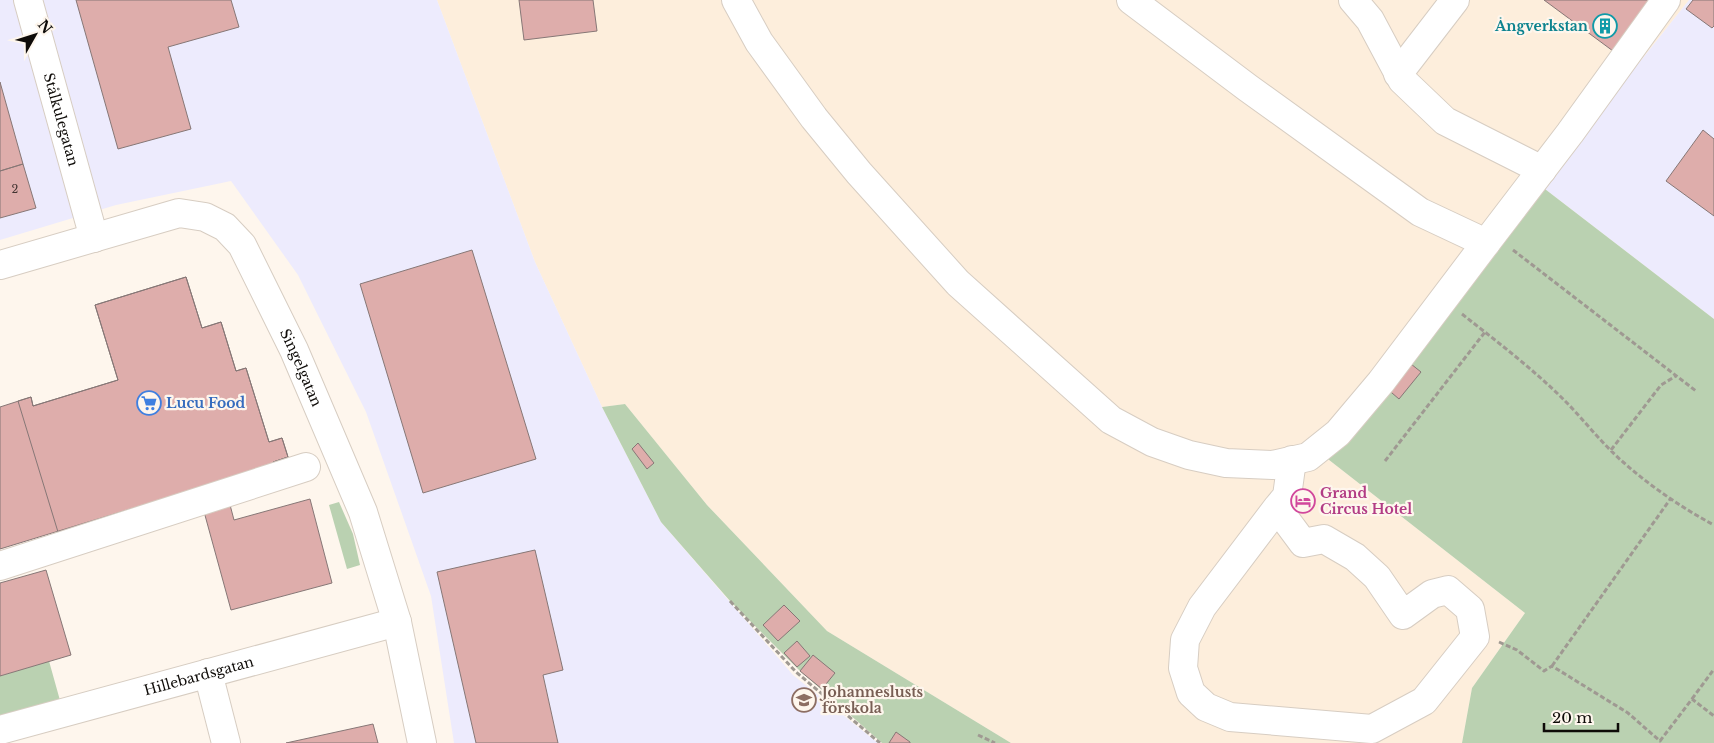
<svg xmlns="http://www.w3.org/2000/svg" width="1714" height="743" font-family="'Libre Baskerville',serif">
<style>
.built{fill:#fdeedc}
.industrial{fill:#edebfd}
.green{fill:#bad1b1}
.building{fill:#deadab;stroke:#867776}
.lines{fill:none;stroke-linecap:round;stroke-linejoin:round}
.minor-casing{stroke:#d7cdc2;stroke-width:30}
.path{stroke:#9f9992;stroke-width:3;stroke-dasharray:5 2.5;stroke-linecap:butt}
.minor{stroke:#fff;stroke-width:28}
.labels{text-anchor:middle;stroke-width:4.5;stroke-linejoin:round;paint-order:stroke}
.number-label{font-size:11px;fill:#423431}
.culture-label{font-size:14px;font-weight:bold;fill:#0d838f;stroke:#fef6ed;text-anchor:end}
.street-label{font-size:14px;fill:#0e0b08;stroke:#fef6ed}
.shop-label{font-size:14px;font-weight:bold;fill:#366cbe;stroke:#fef6ed;text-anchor:start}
.hotel-label{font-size:14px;font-weight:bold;fill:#b23c85;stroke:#fef6ed;text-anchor:start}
.education-label{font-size:14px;font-weight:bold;fill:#785e54;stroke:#fef6ed;text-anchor:start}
</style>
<rect width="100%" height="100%" fill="#fef6ed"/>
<path class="built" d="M437 0H1689L1324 456 1525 613 1472 688 1462 743H1011L827 631 707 505 625 404 602 407 535 262Z"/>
<path class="industrial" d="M0 0H437L535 262 602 407 661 522 793 675 878 743H454L431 596 366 412 298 275 231 181 116 205 0 240Z
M1689 0H1714V319L1541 186Z"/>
<path class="green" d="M1541 186 1714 319V743H1462L1472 688 1525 613 1324 456Z
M625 404 707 505 827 631 1011 743H882L799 670 730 601 661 522 602 407Z
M339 502 353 534 360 565 347 569 329 505Z
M49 661 61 704 0 719V676Z"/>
<path class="building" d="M76 0H231L239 27 168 47 191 129 118 149Z
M519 0H593L597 31 524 40Z
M1544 0H1651L1613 51Z
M1693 0H1714V26L1712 28 1686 9Z
M0 82 23 164 0 171Z
M1703 130 1714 139V216L1666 181Z
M23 164 36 208 0 218V171Z
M472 250 536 459 423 493 360 284Z
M186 277 202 328 221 322 236 371 246 368 269 442 282 438 288 457 273 462 274 465 0 549V407L31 397 33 406 118 380 95 305Z
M186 277 202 328 221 322 236 371 246 368 269 442 282 438 288 457 273 462 274 465 58 532 18 401 31 397 33 406 118 380 95 305Z
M1406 360 1421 372 1399 399 1385 387Z
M638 443 654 463 647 469 632 449Z
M310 499 332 583 231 610 203 508 229 501 234 520Z
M535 550 563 670 543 675 558 743H476L437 572Z
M46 570 71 655 0 676V583Z
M784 605 800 621 778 641 763 625Z
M797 641 810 656 797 667 784 653Z
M813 655 835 673 822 689 800 671Z
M373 724 378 743H286Z
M896 732 910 742V743H889Z"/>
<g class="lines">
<g class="minor-casing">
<g id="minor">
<path id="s1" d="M28 0 94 238"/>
<path d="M736 0 759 42 814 118 859 173 958 283 1111 420 1152 442 1189 455 1226 463 1273 465 1308 457 1338 433 1381 382 1486 243"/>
<path d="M1131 0 1248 88 1420 212 1486 243 1570 133 1666 0"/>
<path d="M1353 0 1370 20 1402 80 1445 121 1542 170"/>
<path d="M1398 74 1455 0"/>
<path id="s2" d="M0 265 179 213 205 217 225 227 242 245 294 350 363 512 397 622 422 743"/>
<path d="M1277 508 1303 543 1324 539 1355 557 1377 577 1403 615 1432 594 1448 590 1470 609 1475 637 1424 701 1372 729 1230 717 1206 707 1191 693 1183 668 1185 640 1202 607 1277 508 1287 496 1292 460"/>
<path d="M0 566 306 467"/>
<path d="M208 673 226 743"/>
<path id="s3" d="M0 730 397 622"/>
</g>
</g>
<path class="path" d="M1513 250 1696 391
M1462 314C1495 340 1529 366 1559 395 1581 416 1600 442 1623 462 1650 486 1682 508 1714 525
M1611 450 1661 385 1676 376
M1385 461 1485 332
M730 601 796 672 880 743
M1499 642 1517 650 1544 671 1552 666 1628 713 1660 741 1692 699 1714 716
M1552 666 1671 498
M1692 699 1714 669
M978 735 995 743"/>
<use href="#minor" class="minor"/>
</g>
<defs>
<g id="building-ring" transform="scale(1.25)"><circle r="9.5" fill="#fef6ed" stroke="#0f9aa8" stroke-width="1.5"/><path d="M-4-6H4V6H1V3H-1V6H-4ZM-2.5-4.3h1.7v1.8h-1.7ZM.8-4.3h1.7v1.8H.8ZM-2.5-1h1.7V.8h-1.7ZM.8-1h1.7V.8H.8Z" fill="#0f9aa8"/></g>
<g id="supermarket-ring" transform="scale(1.25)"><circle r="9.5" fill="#fef6ed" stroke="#3f7fe0" stroke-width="1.5"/><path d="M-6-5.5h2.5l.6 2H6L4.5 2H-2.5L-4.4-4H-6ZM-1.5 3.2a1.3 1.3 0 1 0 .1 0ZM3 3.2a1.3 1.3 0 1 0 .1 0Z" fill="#3f7fe0"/></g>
<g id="hotel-ring" transform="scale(1.25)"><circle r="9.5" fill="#fef6ed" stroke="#d1479c" stroke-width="1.5"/><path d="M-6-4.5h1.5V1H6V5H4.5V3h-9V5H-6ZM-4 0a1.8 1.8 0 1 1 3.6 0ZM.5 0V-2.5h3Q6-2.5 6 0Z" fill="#d1479c"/></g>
<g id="school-ring" transform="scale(1.25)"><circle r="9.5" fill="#fef6ed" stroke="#8d6e63" stroke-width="1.5"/><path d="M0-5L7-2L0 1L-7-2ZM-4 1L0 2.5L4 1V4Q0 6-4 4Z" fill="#8d6e63"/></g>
</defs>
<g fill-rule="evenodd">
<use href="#building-ring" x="1605" y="26"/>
<use href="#supermarket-ring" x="149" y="403"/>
<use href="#hotel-ring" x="1303" y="501"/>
<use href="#school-ring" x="804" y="700"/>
</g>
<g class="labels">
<g class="number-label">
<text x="15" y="193">2</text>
</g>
<g class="culture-label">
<text x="1588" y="31">Ångverkstan</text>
</g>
<g class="street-label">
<text dy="5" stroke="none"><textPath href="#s1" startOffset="124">Stålkulegatan</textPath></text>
<text dy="5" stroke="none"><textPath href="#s2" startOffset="396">Singelgatan</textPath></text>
<text dy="5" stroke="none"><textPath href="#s3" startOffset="206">Hillebardsgatan</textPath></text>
</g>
<g class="shop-label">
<text x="166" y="408">Lucu Food</text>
</g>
<g class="hotel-label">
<text x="1320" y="498">Grand<tspan x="1320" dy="16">Circus Hotel</tspan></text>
</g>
<g class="education-label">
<text x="822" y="697">Johanneslusts<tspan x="822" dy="16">förskola</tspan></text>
</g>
</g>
<g transform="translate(35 35) rotate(51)" stroke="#fef6ed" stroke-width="4" paint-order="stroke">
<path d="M0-4L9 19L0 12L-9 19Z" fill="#0e0b08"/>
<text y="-8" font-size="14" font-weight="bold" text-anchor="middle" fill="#0e0b08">N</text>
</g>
<path d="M1544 723v8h74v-8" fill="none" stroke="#0e0b08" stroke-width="2.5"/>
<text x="1552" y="723" font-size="15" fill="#0e0b08" stroke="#fef6ed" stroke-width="4" paint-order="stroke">20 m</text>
</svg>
